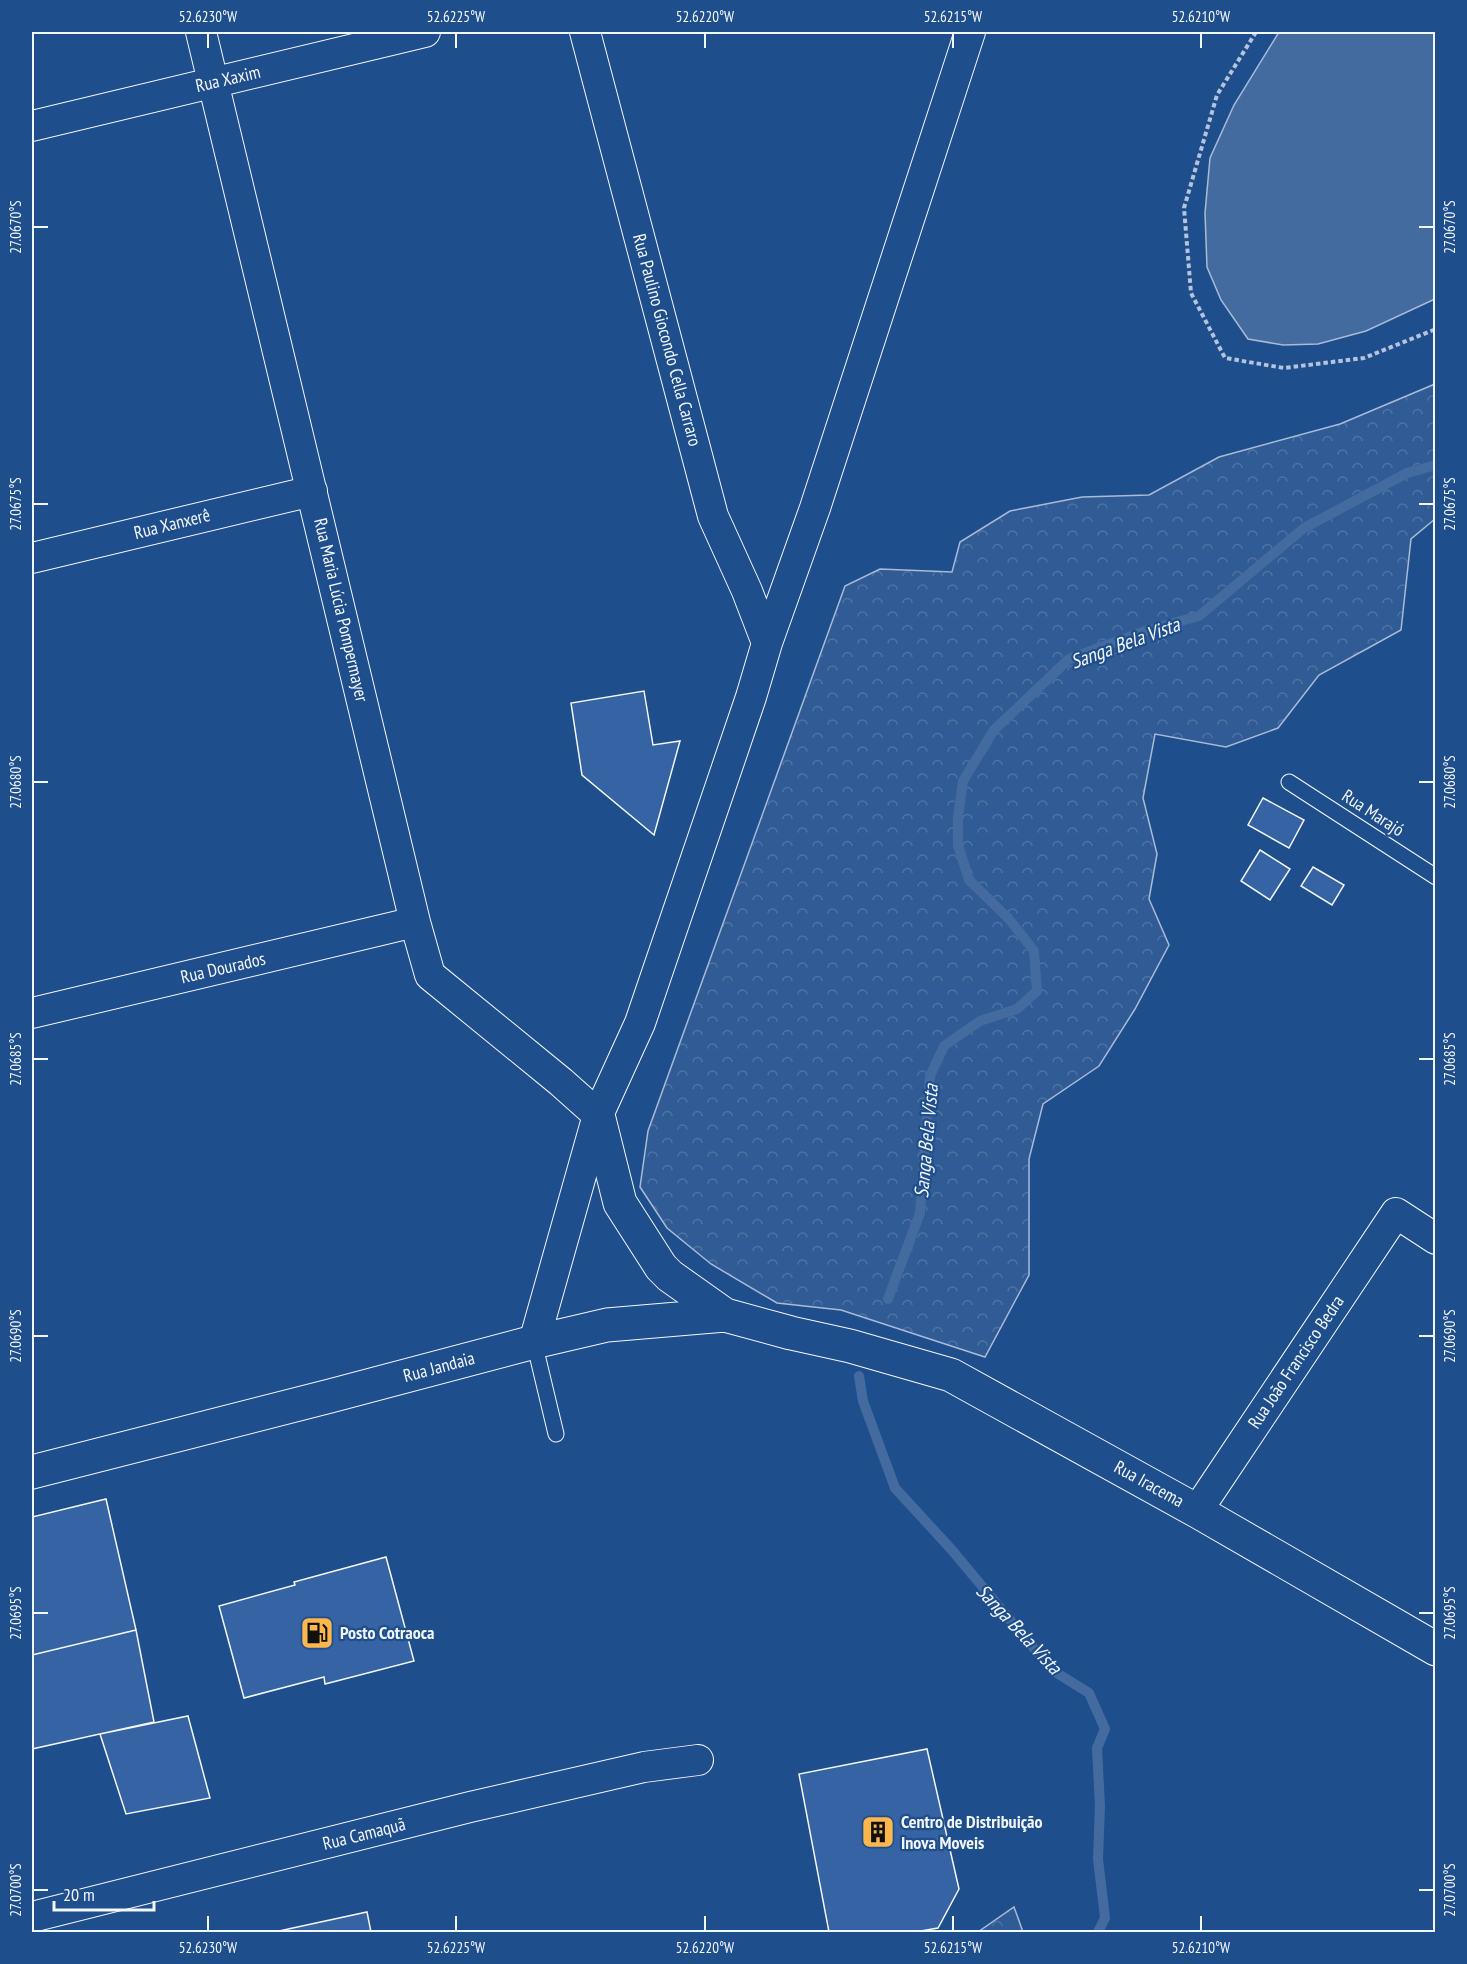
<svg xmlns="http://www.w3.org/2000/svg" width="1467" height="1964" font-family="'PT Sans Narrow',sans-serif">
<style>
.forest{fill:url(#forest-crowns);stroke:#a8bbd7;stroke-width:1.5}
.water{fill:#446ba0;stroke:#a8bbd7;stroke-width:1.5}
.lines{fill:none;stroke-linecap:round;stroke-linejoin:round}
.stream{stroke:#446ba0;stroke-width:10}
.building{fill:#3563a3;stroke:#f2f6ff;stroke-width:1.5}
.service-casing{stroke:#f2f6ff;stroke-width:17}
.minor-casing{stroke:#f2f6ff;stroke-width:32}
.tertiary-casing{stroke:#f2f6ff;stroke-width:35}
.path{stroke:#b3c4dc;stroke-width:4;stroke-dasharray:4.5 3;stroke-linecap:butt}
.service{stroke:#1f4e8c;stroke-width:15}
.minor{stroke:#1f4e8c;stroke-width:30}
.tertiary{stroke:#1f4e8c;stroke-width:33}
.ticks{fill:none;stroke:#f2f6ff;stroke-width:2}
.labels{text-anchor:middle;stroke-width:4.5;stroke-linejoin:round;paint-order:stroke}
.street-label{font-size:18px;fill:#f2f6ff;stroke:#1f4e8c}
.poi-label{font-size:18px;font-weight:bold;fill:#f2f6ff;stroke:#1f4e8c;text-anchor:start}
.water-label{font-size:20px;font-style:italic;fill:#f2f6ff;stroke:#1f4e8c}
.neatline{fill:none;stroke:#f2f6ff;stroke-width:2}
.ticks-label{font-size:15px;text-anchor:middle;fill:#f2f6ff}
</style>
<defs>
<pattern id="forest-crowns" width="20" height="18" patternUnits="userSpaceOnUse" patternTransform="scale(1.5)"><rect width="20" height="18" fill="#305b95"/><path d="M2 6a3 3 0 1 1 6 0M12 15a3 3 0 1 1 6 0" fill="none" stroke="#4e73a5"/></pattern>
</defs>
<rect width="100%" height="100%" fill="#1f4e8c"/>
<path class="forest" d="M1435 384V519L1411 539 1401 630 1319 675 1278 728 1226 747 1155 734 1143 798 1157 854 1149 899 1169 945 1135 1009 1099 1066 1043 1104 1029 1159V1275L985 1357 841 1310 777 1303 711 1264 667 1228 640 1187 648 1131 845 586 880 569 952 572 960 542 1010 511 1082 497 1149 495 1219 457 1340 424Z
M1014 1907 1023 1932H978Z"/>
<path class="water" d="M1279 32H1435V299L1366 331 1318 344 1283 345 1248 339 1221 300 1207 267 1205 213 1210 158 1234 105Z"/>
<g class="lines">
<path class="stream" d="M888 1299 920 1213 930 1076 944 1046 980 1021 1017 1009 1037 991 1034 951 1009 919 969 880 958 845V817L963 781 994 730 1069 659 1148 630 1199 616 1304 528 1407 473 1436 465
M859 1376 863 1401 895 1488 951 1549 1052 1670 1089 1693 1105 1729 1097 1748 1100 1806 1098 1859 1105 1918 1098 1932"/>
</g>
<path class="building" d="M644 691 653 745 680 741 654 835 582 775 571 703Z
M1263 798 1304 820 1289 848 1248 825Z
M1260 850 1290 869 1270 900 1241 881Z
M1313 867 1344 885 1332 905 1301 886Z
M106 1499 136 1630 32 1655V1517Z
M386 1557 414 1661 325 1684 324 1677 244 1698 219 1606 295 1585 294 1582Z
M136 1630 154 1722 32 1749V1655Z
M188 1716 210 1798 126 1814 100 1734Z
M927 1749 959 1889 938 1928 915 1932H829L799 1774Z
M367 1912 371 1932 279 1931Z"/>
<g class="lines">
<g class="service-casing">
<path id="service" d="M1289 782 1436 877
M534 1342 556 1434"/>
</g>
<g class="minor-casing">
<path id="minor" d="M201 32 415 922 430 975 561 1082 598 1115
M585 32 713 516 747 591 767 643
M32 126 425 32
M32 558 312 491
M32 1013 415 922
M534 1342 598 1115 640 1023 751 697 767 643 815 508 970 32
M1197 1511 1396 1213 1436 1239
M32 1917 470 1807 644 1767 698 1760"/>
</g>
<g class="tertiary-casing">
<path id="tertiary" d="M598 1115 620 1203 661 1267 670 1276 725 1315
M32 1472 330 1396 534 1342 607 1325 725 1315 791 1333 850 1346 951 1375 1197 1511 1436 1649"/>
</g>
<path class="path" d="M1256 32 1217 95 1184 208 1191 293 1225 358 1284 368 1364 358 1436 329"/>
<use href="#service" class="service"/>
<use href="#minor" class="minor"/>
<use href="#tertiary" class="tertiary"/>
</g>
<path class="ticks" d="M208 33V48M456 33V48M705 33V48M953 33V48M1201 33V48M33 227H48M1419 227H1434M33 504H48M1419 504H1434M33 782H48M1419 782H1434M33 1059H48M1419 1059H1434M33 1336H48M1419 1336H1434M33 1613H48M1419 1613H1434M33 1890H48M1419 1890H1434M208 1916V1931M456 1916V1931M705 1916V1931M953 1916V1931M1201 1916V1931"/>
<defs>
<g id="fuel-square" transform="scale(1.725)"><rect x="-9" y="-9" width="18" height="18" rx="4" fill="#ffb74d" stroke="#1f4e8c"/><path d="M-5.5-6h7V0h2V4h1.3V-2.5L3-4.5l.8-.8L6-3V5H2.5V1h-1V6h-7ZM-4.2-4.7v3.2H.2V-4.7Z" fill="#111"/></g>
<g id="building-square" transform="scale(1.725)"><rect x="-9" y="-9" width="18" height="18" rx="4" fill="#ffb74d" stroke="#1f4e8c"/><path d="M-4-6H4V6H1V3H-1V6H-4ZM-2.5-4.3h1.7v1.8h-1.7ZM.8-4.3h1.7v1.8H.8ZM-2.5-1h1.7V.8h-1.7ZM.8-1h1.7V.8H.8Z" fill="#111"/></g>
</defs>
<g fill-rule="evenodd">
<use href="#fuel-square" x="317" y="1633"/>
<use href="#building-square" x="878" y="1832"/>
</g>
<g class="labels">
<g class="street-label">
<text transform="translate(228 79) rotate(-13)" y="6">Rua Xaxim</text>
<text transform="translate(667 340) rotate(75)" y="6">Rua Paulino Giocondo Cella Carraro</text>
<text transform="translate(172 524) rotate(-14)" y="6">Rua Xanxerê</text>
<text transform="translate(341 610) rotate(77)" y="6">Rua Maria Lúcia Pompermayer</text>
<text transform="translate(1373 813) rotate(33)" y="6">Rua Marajó</text>
<text transform="translate(223 968) rotate(-13)" y="6">Rua Dourados</text>
<text transform="translate(1296 1362) rotate(-56)" y="6">Rua João Francisco Bedra</text>
<text transform="translate(439 1367) rotate(-15)" y="6">Rua Jandaia</text>
<text transform="translate(1149 1484) rotate(29)" y="6">Rua Iracema</text>
<text transform="translate(364 1834) rotate(-14)" y="6">Rua Camaquã</text>
</g>
<g class="poi-label">
<text x="340" y="1639">Posto Cotraoca</text>
<text x="901" y="1828">Centro de Distribuição<tspan x="901" dy="21">Inova Moveis</tspan></text>
</g>
<g class="water-label">
<text transform="translate(1125 643) rotate(-20)" y="7">Sanga Bela Vista</text>
<text transform="translate(926 1141) rotate(-85)" y="7">Sanga Bela Vista</text>
<text transform="translate(1019 1629) rotate(47)" y="7">Sanga Bela Vista</text>
</g>
</g>
<rect width="1467" height="1964" fill="none" stroke="#1f4e8c" stroke-width="66"/>
<path d="M54 1901v9h100v-9" fill="none" stroke="#f2f6ff" stroke-width="3"/>
<text x="63" y="1901" font-size="18" fill="#f2f6ff" stroke="#1f4e8c" stroke-width="4.5" paint-order="stroke">20 m</text>
<rect x="33" y="33" width="1401" height="1898" class="neatline"/>
<g class="ticks-label">
<text x="208" y="22">52.6230°W</text>
<text x="456" y="22">52.6225°W</text>
<text x="705" y="22">52.6220°W</text>
<text x="953" y="22">52.6215°W</text>
<text x="1201" y="22">52.6210°W</text>
<text transform="translate(16 227) rotate(-90)" y="5">27.0670°S</text>
<text transform="translate(1450 227) rotate(-90)" y="5">27.0670°S</text>
<text transform="translate(16 504) rotate(-90)" y="5">27.0675°S</text>
<text transform="translate(1450 504) rotate(-90)" y="5">27.0675°S</text>
<text transform="translate(16 782) rotate(-90)" y="5">27.0680°S</text>
<text transform="translate(1450 782) rotate(-90)" y="5">27.0680°S</text>
<text transform="translate(16 1059) rotate(-90)" y="5">27.0685°S</text>
<text transform="translate(1450 1059) rotate(-90)" y="5">27.0685°S</text>
<text transform="translate(16 1336) rotate(-90)" y="5">27.0690°S</text>
<text transform="translate(1450 1336) rotate(-90)" y="5">27.0690°S</text>
<text transform="translate(16 1613) rotate(-90)" y="5">27.0695°S</text>
<text transform="translate(1450 1613) rotate(-90)" y="5">27.0695°S</text>
<text transform="translate(16 1890) rotate(-90)" y="5">27.0700°S</text>
<text transform="translate(1450 1890) rotate(-90)" y="5">27.0700°S</text>
<text x="208" y="1953">52.6230°W</text>
<text x="456" y="1953">52.6225°W</text>
<text x="705" y="1953">52.6220°W</text>
<text x="953" y="1953">52.6215°W</text>
<text x="1201" y="1953">52.6210°W</text>
</g>
</svg>
